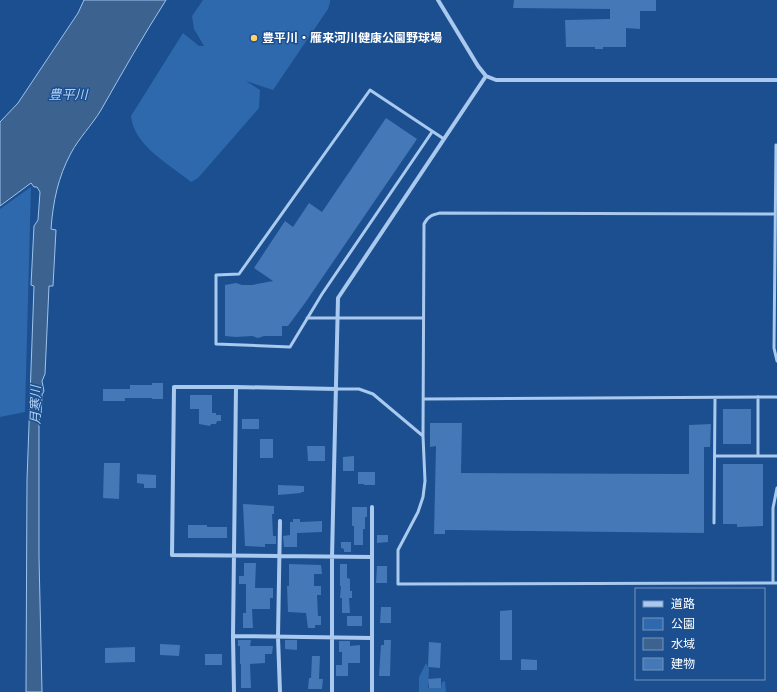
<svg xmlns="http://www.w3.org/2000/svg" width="777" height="692" font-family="'Alegreya Sans','Noto Sans JP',sans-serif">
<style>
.green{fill:#2e69ad}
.water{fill:#3c6290;stroke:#9cc4f0}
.building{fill:#4478b7}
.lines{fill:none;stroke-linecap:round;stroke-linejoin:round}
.service{stroke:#a9c9ee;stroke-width:3}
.minor{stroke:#a9c9ee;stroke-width:4}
.poi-dot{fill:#ffd166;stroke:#1b4f8f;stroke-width:1.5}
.labels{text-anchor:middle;stroke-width:3;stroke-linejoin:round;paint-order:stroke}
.poi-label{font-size:12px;font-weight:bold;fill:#fff;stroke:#1b4f8f;text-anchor:start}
.water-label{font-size:13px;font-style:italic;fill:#b5d3f5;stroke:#1b4f8f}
</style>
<rect width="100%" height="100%" fill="#1b4f8f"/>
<path class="green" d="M203 0H330V2L328 9 273 90 246 81 260 90 259 108 198 178 191 182C169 164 134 146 131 116L183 33 199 46H204L194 29 192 16Z
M31 187 25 412 0 417V209Z
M426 663 428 667 429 668 428 688H441L442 682 445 681 446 692H419V677Z"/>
<path class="water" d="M84 0H166C143 36 122 73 101 110 92 125 79 138 71 153 58 177 53 202 51 229L56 230 53 286H49L45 374 42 381 44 391 42 395 41 417 39 420V557L42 692H26L27 480 34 286 31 285 34 226 38 220 40 192 37 187H34L31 183 0 206V122L18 103 78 13Z"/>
<path class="building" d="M514 0H656V11H640V29L626 28V47H603V49H595V47H566L565 20 610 19V9L513 8Z
M386 118 417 139 305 303 288 326H282V336H264L258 338 252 336 236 337 225 336V285L236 283 242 285H252L273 281 254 268 285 221 293 227 309 203 322 212Z
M152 383H163V399H152V398H125V401H103V389H130V385H152Z
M190 395H212V413H216V415H221V421H217L216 424H211L210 426 199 424V409H190Z
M723 409H751V444H723Z
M242 419H259V429H242Z
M430 423H462L461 473 689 474V425L711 424 710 447H704V533L453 530H445V534H434L436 446 430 447Z
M260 439H273V458H260Z
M307 446H325V461H308Z
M354 456V471H343V457Z
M104 463H120L119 499 103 498Z
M723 464H763V526L737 527V524H723Z
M358 472H375V485H364V484H358Z
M137 474 156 475V488H144V484L137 483Z
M278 485 304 486V492H301V493L278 495Z
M243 504 274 506V514H272L273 536H276V544H265V547L245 546Z
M352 507H367V517H365V529H363V545H354V526H352Z
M293 519H300V522L322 521V532L297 533V547H284L283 536 290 535V522H293Z
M188 525H207V527H227V538H188Z
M377 535H388V542L377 543Z
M341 542H351V552H344V549L341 548Z
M244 563H256L255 588H273V598H270V609H252L253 628H243V613H246V584H239V576H244Z
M289 564 321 565 322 574H314V586H321V595H317L318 616H321V625H315V628H308L306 613 288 612 287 586H289Z
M340 564H347V578L350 579V591H352V598H349L350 613H342V598H340L341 586H340Z
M377 566H387V583H376Z
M381 607H391V623H380Z
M512 610V660H500V611Z
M347 616H362V626H347Z
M238 640H251L250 646H273L272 654H265V663L250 664 251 688H241V664H240V646H238Z
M285 640H297V650L285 649Z
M384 640H391L390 676H379L381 645H384Z
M339 641H350V646L360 645V663H348V676H336V665H342V652H339Z
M429 642 441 643 440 668 428 667Z
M160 644 180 645 179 656 160 655Z
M135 647V662L105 663V648Z
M205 654H222V665H205Z
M312 656H320L319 679H323L322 689H308L309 678H311Z
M521 659 537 660V670H521Z
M441 678V688H429L428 679Z"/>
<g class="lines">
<path class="service" d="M432 132 322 294 290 347 216 344V275L239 274 370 90 444 139
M776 145 774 348 777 361
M774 214 440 213C432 215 428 216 424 224L423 436 425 481 423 497 418 512 398 550V584L777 583
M307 318H423
M337 389H359L373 394 423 436
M758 397V456
M424 399 777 397
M715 456H777
M714 523 715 398
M773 583V508L777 488"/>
<path class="minor" d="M438 0 478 66 486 76 496 80H777
M337 389 236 387H174L172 555 372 557
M280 521 278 637 280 692
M233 636 372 638
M234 692 233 636 236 387
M332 692V557L338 298 486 76
M372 692V507"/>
</g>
<circle class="poi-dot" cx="254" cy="38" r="4"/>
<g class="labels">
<g class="poi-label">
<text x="262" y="42">豊平川・雁来河川健康公園野球場</text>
</g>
<g class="water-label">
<text x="68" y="99">豊平川</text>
<text transform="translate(35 405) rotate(-89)" y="5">月寒川</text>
</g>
</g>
<rect x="635" y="588" width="130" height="92" fill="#1b4f8f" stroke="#7695bc"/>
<rect x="643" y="601" width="20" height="6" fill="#a9c9ee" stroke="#7695bc"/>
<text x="671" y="608" font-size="12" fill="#ffffff">道路</text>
<rect x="643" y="618" width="20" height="12" fill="#2e69ad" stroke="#7695bc"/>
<text x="671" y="628" font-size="12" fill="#ffffff">公園</text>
<rect x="643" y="638" width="20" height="12" fill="#3c6290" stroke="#7695bc"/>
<text x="671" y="648" font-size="12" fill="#ffffff">水域</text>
<rect x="643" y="658" width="20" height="12" fill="#4478b7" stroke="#7695bc"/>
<text x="671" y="668" font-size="12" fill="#ffffff">建物</text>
</svg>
